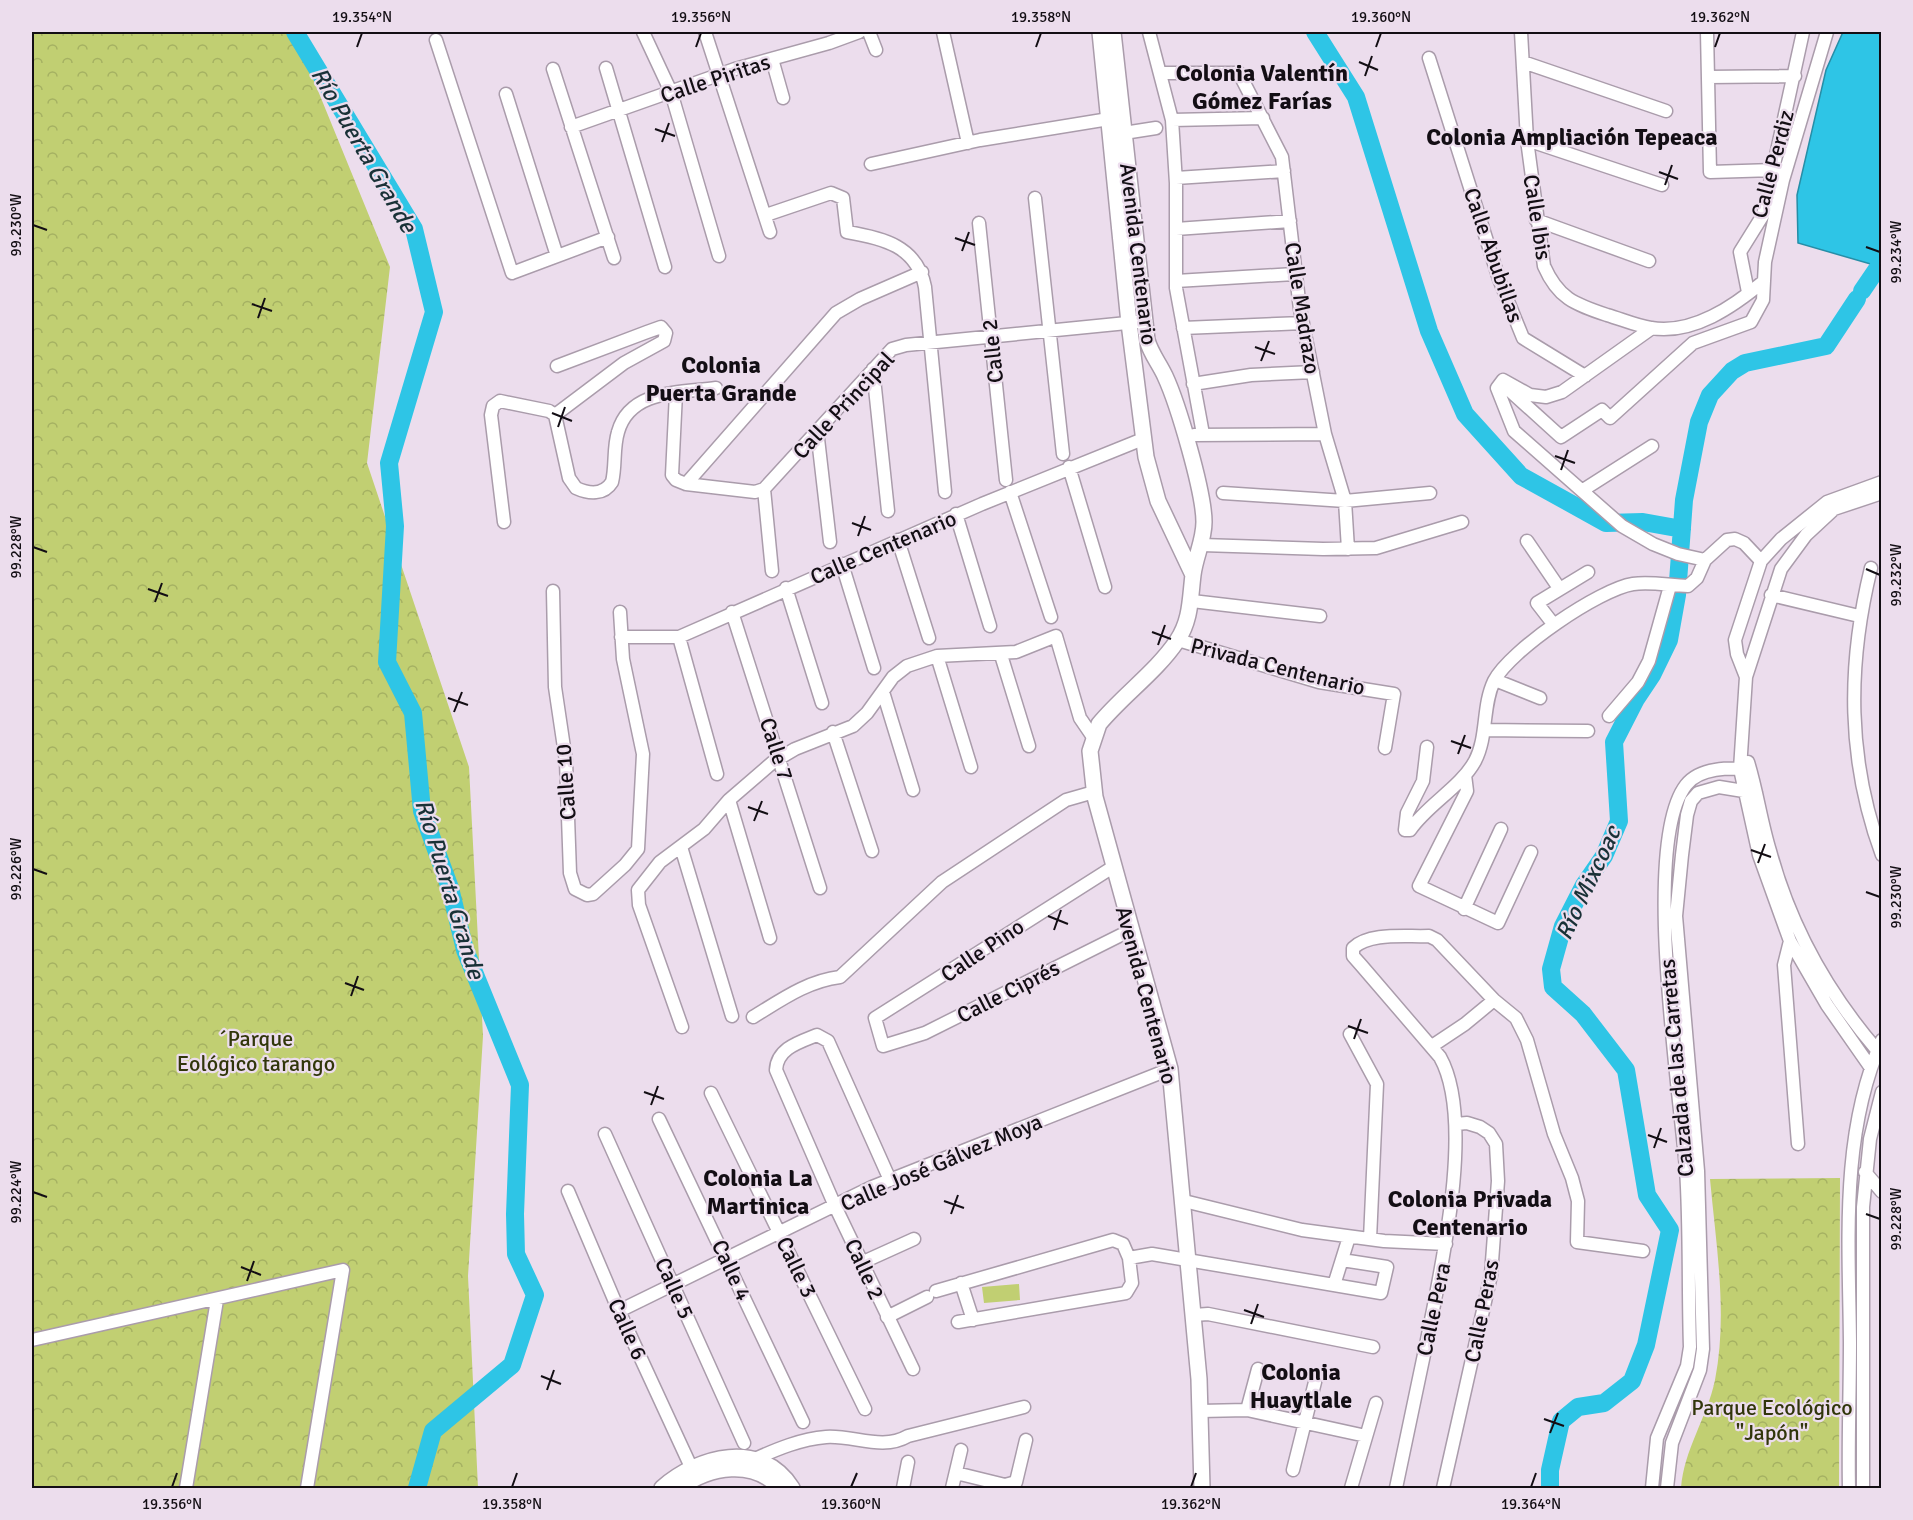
<svg xmlns="http://www.w3.org/2000/svg" width="1913" height="1520" font-family="Signika,sans-serif">
<style>
.forest{fill:url(#forest-crowns)}
.pitch{fill:#c1cf72}
.water{fill:#2ec5e6;stroke:#268ea7;stroke-width:1.5}
.lines{fill:none;stroke-linecap:round;stroke-linejoin:round}
.river{stroke:#2ec5e6;stroke-width:18}
.minor-casing{stroke:#aa9cab;stroke-width:15}
.major-casing{stroke:#aa9cab;stroke-width:18}
.minor{stroke:#fff;stroke-width:12}
.major{stroke:#fff;stroke-width:15}
.ticks{fill:none;stroke:#130e14;stroke-width:2}
.labels{text-anchor:middle;stroke-width:4.5;stroke-linejoin:round;paint-order:stroke}
.street-label{font-size:22px;fill:#130e14;stroke:#ecdded}
.park-label{font-size:22px;fill:#31360a;stroke:#ecdded}
.neighbourhood-label{font-size:24px;font-weight:bold;fill:#130e14;stroke:#ecdded}
.water-label{font-size:24px;font-style:italic;fill:#193137;stroke:#ecdded}
.neatline{fill:none;stroke:#130e14;stroke-width:2}
.ticks-label{font-size:15px;text-anchor:middle;fill:#130e14}
</style>
<defs>
<pattern id="forest-crowns" width="20" height="18" patternUnits="userSpaceOnUse" patternTransform="scale(1.5)"><rect width="20" height="18" fill="#c1cf72"/><path d="M2 6a3 3 0 1 1 6 0M12 15a3 3 0 1 1 6 0" fill="none" stroke="#a5b162"/></pattern>
</defs>
<rect width="100%" height="100%" fill="#ecdded"/>
<path class="forest" d="M32 32H294L390 267 367 463 469 767 483 1036 468 1276 478 1488H32Z
M1840 1178 1839 1488H1681C1684 1449 1707 1418 1715 1380 1728 1314 1716 1245 1710 1179Z"/>
<path class="pitch" d="M1019 1284 1020 1300 984 1303 982 1287Z"/>
<path class="water" d="M1843 32H1881V267L1798 243 1797 195 1826 70Z"/>
<g class="lines">
<path class="river" d="M295 32 414 229 434 312 389 463 395 526 387 662 413 713 422 811 450 888 465 950 520 1085 515 1214 516 1254 535 1295 512 1365 433 1431 417 1488
M1315 32 1356 97 1429 331 1465 414 1521 476 1606 523 1643 522 1682 529
M1862 291 1879 266
M1550 1488V1470L1561 1421 1578 1407 1604 1403 1632 1381 1646 1345 1670 1230 1647 1195 1626 1070 1583 1014 1553 987 1551 969 1563 926 1584 885 1604 856 1619 821 1614 742 1636 699 1652 675 1669 640 1677 595 1684 500 1699 422 1710 395 1732 371 1745 363 1826 346 1857 299"/>
<g class="minor-casing">
<path id="minor" d="M643 32 671 92 719 256
M705 32 770 232
M869 32 876 50
M943 32 968 143
M1149 32 1172 120 1176 183V288L1203 434
M1521 32 1527 140 1544 266C1558 298 1574 304 1607 315 1621 319 1637 326 1651 328 1693 335 1734 306 1764 281L1765 262 1783 180 1827 32
M1707 32 1710 172 1774 170
M436 40 512 273 608 237
M1429 58 1499 279 1523 338 1585 376
M772 59 783 98
M1523 62 1666 111
M606 68 665 267
M553 69 614 258
M1160 73H1239L1282 157 1300 309 1325 434 1345 501 1348 549
M1708 77 1795 76
M506 94 557 256
M1172 120 1263 118
M571 127 735 69 829 43 859 32
M1124 133 1156 128
M1527 140 1662 185
M871 164 980 140 1115 118
M1176 178 1284 171
M1035 198 1063 454
M766 215 831 193 843 198 847 232C883 238 917 246 925 287L945 492
M1536 220 1649 261
M979 223 1006 480
M1176 229 1290 221
M1176 281 1294 274
M1748 292 1740 252 1763 215 1803 32
M1183 328 1303 323
M1652 328 1562 392 1546 397 1530 395 1503 380 1497 388 1514 431 1622 526 1653 544 1678 554 1705 560
M873 369 888 511
M1193 384 1251 375 1313 372
M1508 389 1561 437 1602 410 1610 418 1693 343 1751 322 1763 300 1764 281
M676 393 672 475 676 480 686 484 755 492 764 489 892 349 906 345 1137 322
M555 415 569 478 576 488C589 494 604 495 612 482 616 466 613 448 618 432 630 389 681 393 716 388
M817 430 830 542
M1194 435 1325 434
M1069 467 1105 587
M686 484 836 313 860 299 922 272
M764 489 772 571
M1583 490 1652 446
M1010 492 1051 617
M1223 493 1345 501 1430 493
M956 514 990 626
M504 522 491 415 493 406 500 401 549 411 555 415 624 363 664 341 666 333 661 327 647 332 557 366
M898 540 929 638
M1527 541 1559 588
M1202 545 1323 549 1376 548 1462 522
M842 564 874 668
M1871 568C1847 666 1847 760 1882 855
M786 588 822 703
M553 591 555 687 566 761 570 873 575 889 587 895 593 894 625 865 638 849 643 754 623 659 620 612
M1771 595 1859 616
M1192 601 1320 616
M732 612 820 888
M1554 625 1537 603 1588 572
M621 637H679L982 504 1143 439
M679 637 717 774
M1178 640 1319 682 1394 694 1385 748
M1001 655 1029 746
M937 656 971 767
M1746 677 1737 654 1735 640 1761 561 1781 539 1827 502 1882 482
M1495 680 1540 698
M883 692 913 790
M1609 716 1638 682 1649 661 1670 586
M1484 730 1588 731
M833 732 872 851
M1427 747 1423 781 1407 813 1405 830H1410C1428 804 1460 788 1475 761 1488 736 1482 706 1494 681 1510 650 1600 589 1633 584 1651 581 1671 586 1688 586L1697 578 1705 560 1727 540 1735 539 1744 543 1761 561
M1748 762C1757 791 1761 822 1770 851 1790 925 1827 992 1877 1050
M1465 775 1467 791 1419 886 1498 923 1531 852
M729 800 770 938
M681 847 732 1016
M1113 867 875 1018 883 1046 925 1033 1131 930
M1464 909 1501 829
M1790 941 1784 965 1798 1144
M753 1017C781 1000 807 981 840 977L942 882 1066 800 1094 792
M682 1027 639 905 638 890 660 862 704 829 729 800 773 762 795 749 853 726 867 713 893 677 907 666 937 656 1016 652 1056 636 1080 718 1093 737
M1350 1034 1377 1084 1370 1239
M1432 1046 1465 1024 1494 1000
M1871 1068 1827 1005 1790 941 1759 855 1740 769 1746 677 1781 569 1806 535 1834 509 1882 493
M711 1093 865 1409
M659 1119 803 1422
M605 1134 744 1443
M1865 1172 1882 1192
M890 1180 828 1041 817 1035C800 1042 777 1048 776 1070L835 1206 913 1369
M568 1191 619 1311 691 1467
M1184 1201 1302 1230 1384 1241 1446 1244
M861 1263 914 1239
M961 1283 973 1320
M1334 1285 1349 1237
M936 1291 1113 1240 1123 1244 1129 1258
M619 1311 872 1187 1170 1069
M1194 1315 1208 1314 1373 1347
M887 1317 927 1297
M958 1322 1126 1293 1132 1283 1129 1258 1152 1254 1381 1293 1387 1267 1342 1260
M32 1340 343 1270 307 1488
M1247 1410 1258 1369
M1200 1411 1247 1410 1366 1436
M755 1459C777 1449 801 1439 826 1437 854 1435 882 1451 908 1436L1024 1407
M1293 1470 1315 1382
M956 1473 1005 1485 1016 1482 1026 1440
M186 1488 217 1300
M903 1488 908 1462
M952 1488 961 1450
M1351 1488 1376 1403
M1396 1488C1406 1441 1416 1393 1426 1345 1440 1273 1476 1121 1440 1057L1361 965 1353 956V948C1370 932 1405 937 1429 936L1437 940 1494 1000 1516 1018 1527 1040 1554 1134 1572 1178 1578 1201 1577 1242 1643 1251
M1443 1488 1491 1275 1498 1181 1496 1144 1489 1133 1480 1127 1467 1123 1456 1124
M1652 1488 1657 1438 1687 1366 1690 1347C1688 1288 1690 1228 1686 1169 1680 1091 1641 843 1686 785 1700 767 1729 768 1750 769
M1667 1488 1672 1443 1700 1370 1703 1349 1698 1171 1676 916 1682 855 1687 815 1691 801 1698 793 1719 787 1756 793
M1849 1488C1848 1440 1850 1391 1850 1342 1849 1243 1840 1134 1882 1040
M1863 1488V1207L1870 1139 1882 1092"/>
</g>
<g class="major-casing">
<path id="major" d="M1100 32 1129 323 1146 457 1158 501 1193 575
M1113 32 1147 340C1151 354 1159 363 1165 376 1178 404 1204 492 1204 522 1204 541 1195 557 1193 575 1190 599 1191 620 1177 641 1156 672 1123 695 1099 724L1090 751 1095 797 1170 1069 1199 1379 1202 1488
M662 1488C698 1456 761 1439 792 1488
M680 1488C710 1466 753 1459 780 1488"/>
</g>
<use href="#minor" class="minor"/>
<use href="#major" class="major"/>
</g>
<path class="ticks" d="M357 47 362 33M696 47 701 33M1036 47 1041 33M1376 47 1381 33M1715 47 1720 33M1359 62 1378 70M1365 76 1372 56M655 129 675 136M662 142 669 123M1659 172 1678 179M1665 185 1672 165M33 225 47 230M955 238 975 245M1866 247 1880 252M962 251 969 232M252 304 272 311M258 318 265 298M1255 347 1275 354M1261 361 1269 341M552 413 572 421M558 427 565 407M1555 456 1575 463M1561 470 1568 450M852 523 871 530M858 536 865 516M33 547 47 552M1866 569 1880 575M148 589 168 596M155 602 162 583M1152 632 1171 639M1158 645 1165 625M448 698 468 705M454 712 462 692M1451 741 1471 748M1458 754 1465 735M748 807 768 814M754 821 762 801M1751 850 1771 857M1758 863 1765 844M33 869 47 874M1866 892 1880 897M1048 916 1068 924M1054 930 1061 910M345 983 364 990M351 996 358 976M1348 1026 1368 1033M1354 1039 1361 1019M644 1092 664 1099M651 1105 658 1086M1648 1135 1667 1142M1654 1148 1661 1128M33 1192 47 1197M944 1201 964 1208M951 1214 958 1195M1866 1214 1880 1219M241 1267 261 1275M247 1281 254 1261M1244 1310 1264 1317M1251 1324 1258 1304M541 1376 561 1384M547 1390 554 1370M1544 1419 1564 1426M1550 1433 1558 1413M172 1487 177 1473M512 1487 517 1473M851 1487 857 1473M1191 1487 1196 1473M1531 1487 1536 1473"/>
<g class="labels">
<g class="street-label">
<text transform="translate(715 78) rotate(-18)" y="8">Calle Piritas</text>
<text transform="translate(1772 164) rotate(-75)" y="8">Calle Perdiz</text>
<text transform="translate(1538 217) rotate(81)" y="8">Calle Ibis</text>
<text transform="translate(1139 254) rotate(83)" y="8">Avenida Centenario</text>
<text transform="translate(1494 255) rotate(71)" y="8">Calle Abubillas</text>
<text transform="translate(1303 308) rotate(81)" y="8">Calle Madrazo</text>
<text transform="translate(992 351) rotate(-96)" y="8">Calle 2</text>
<text transform="translate(843 405) rotate(-47)" y="8">Calle Principal</text>
<text transform="translate(883 547) rotate(-23)" y="8">Calle Centenario</text>
<text transform="translate(1278 666) rotate(14)" y="8">Privada Centenario</text>
<text transform="translate(777 749) rotate(72)" y="8">Calle 7</text>
<text transform="translate(565 782) rotate(-94)" y="8">Calle 10</text>
<text transform="translate(982 950) rotate(-34)" y="8">Calle Pino</text>
<text transform="translate(1008 991) rotate(-27)" y="8">Calle Ciprés</text>
<text transform="translate(1147 995) rotate(75)" y="8">Avenida Centenario</text>
<text transform="translate(1676 1068) rotate(-95)" y="8">Calzada de las Carretas</text>
<text transform="translate(941 1162) rotate(-23)" y="8">Calle José Gálvez Moya</text>
<text transform="translate(797 1267) rotate(64)" y="8">Calle 3</text>
<text transform="translate(865 1269) rotate(65)" y="8">Calle 2</text>
<text transform="translate(732 1270) rotate(65)" y="8">Calle 4</text>
<text transform="translate(675 1288) rotate(66)" y="8">Calle 5</text>
<text transform="translate(1433 1309) rotate(-78)" y="8">Calle Pera</text>
<text transform="translate(1481 1311) rotate(-79)" y="8">Calle Peras</text>
<text transform="translate(628 1329) rotate(66)" y="8">Calle 6</text>
</g>
<g class="park-label">
<text x="256" y="1046">´Parque<tspan x="256" dy="25">Eológico tarango</tspan></text>
<text x="1772" y="1415">Parque Ecológico<tspan x="1772" dy="25">"Japón"</tspan></text>
</g>
<g class="neighbourhood-label">
<text x="1262" y="81">Colonia Valentín<tspan x="1262" dy="28">Gómez Farías</tspan></text>
<text x="1572" y="145">Colonia Ampliación Tepeaca</text>
<text x="721" y="373">Colonia<tspan x="721" dy="28">Puerta Grande</tspan></text>
<text x="758" y="1186">Colonia La<tspan x="758" dy="28">Martinica</tspan></text>
<text x="1470" y="1207">Colonia Privada<tspan x="1470" dy="28">Centenario</tspan></text>
<text x="1301" y="1380">Colonia<tspan x="1301" dy="28">Huaytlale</tspan></text>
</g>
<g class="water-label">
<text transform="translate(364 150) rotate(60)" y="8">Río Puerta Grande</text>
<text transform="translate(1588 883) rotate(-65)" y="8">Río Mixcoac</text>
<text transform="translate(450 889) rotate(73)" y="8">Río Puerta Grande</text>
</g>
</g>
<rect width="1913" height="1520" fill="none" stroke="#ecdded" stroke-width="66"/>
<rect x="33" y="33" width="1847" height="1454" class="neatline"/>
<g class="ticks-label">
<text x="362" y="22">19.354°N</text>
<text x="701" y="22">19.356°N</text>
<text x="1041" y="22">19.358°N</text>
<text x="1381" y="22">19.360°N</text>
<text x="1720" y="22">19.362°N</text>
<text transform="translate(16 225) rotate(-90)" y="5">99.230°W</text>
<text transform="translate(1896 252) rotate(-90)" y="5">99.234°W</text>
<text transform="translate(16 547) rotate(-90)" y="5">99.228°W</text>
<text transform="translate(1896 575) rotate(-90)" y="5">99.232°W</text>
<text transform="translate(16 869) rotate(-90)" y="5">99.226°W</text>
<text transform="translate(1896 897) rotate(-90)" y="5">99.230°W</text>
<text transform="translate(16 1192) rotate(-90)" y="5">99.224°W</text>
<text transform="translate(1896 1219) rotate(-90)" y="5">99.228°W</text>
<text x="172" y="1509">19.356°N</text>
<text x="512" y="1509">19.358°N</text>
<text x="851" y="1509">19.360°N</text>
<text x="1191" y="1509">19.362°N</text>
<text x="1531" y="1509">19.364°N</text>
</g>
</svg>
